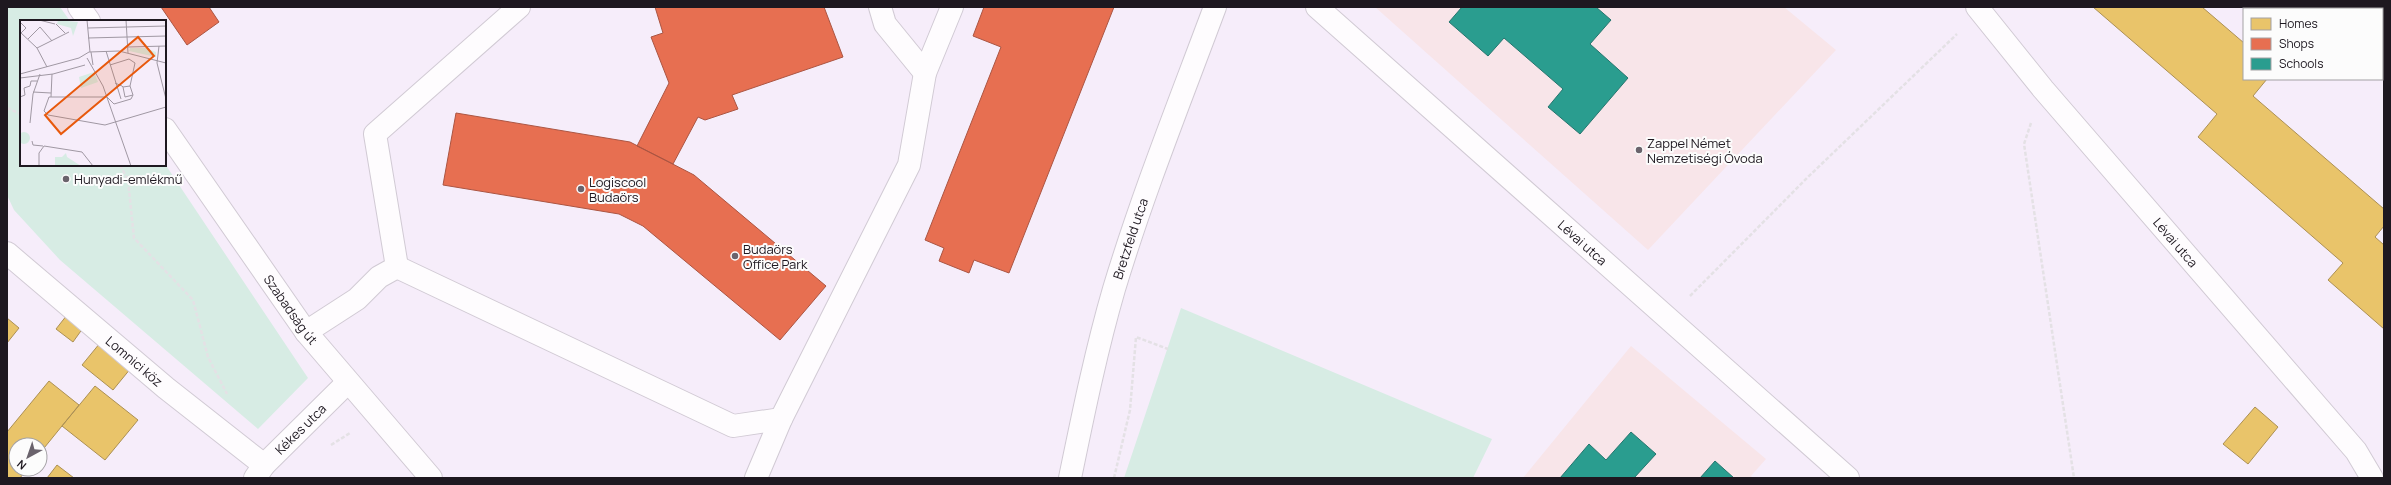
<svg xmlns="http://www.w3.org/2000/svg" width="2391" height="485" font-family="Manrope,sans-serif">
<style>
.industrial{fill:#f8e5e9}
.green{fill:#d7ece4}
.homes{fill:#e9c46a;stroke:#ac9054}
.shops{fill:#e76f51;stroke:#ab5542}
.schools{fill:#2a9d8f;stroke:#26756e}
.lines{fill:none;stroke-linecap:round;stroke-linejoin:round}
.minor-casing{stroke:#d1cad4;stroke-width:24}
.major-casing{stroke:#d1cad4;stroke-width:24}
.path{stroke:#e4e1e5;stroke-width:2.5;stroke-dasharray:4 2;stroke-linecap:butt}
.minor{stroke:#fefcfe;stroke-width:22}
.major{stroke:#fefcfe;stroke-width:22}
.poi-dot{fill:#6a636c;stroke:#fcfcfc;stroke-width:1.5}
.labels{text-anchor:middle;stroke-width:4;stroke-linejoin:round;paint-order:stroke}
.poi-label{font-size:13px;fill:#1e1820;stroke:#fcfcfc;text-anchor:start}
.street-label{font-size:13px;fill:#1e1820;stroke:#fcfcfc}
.inset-road{fill:none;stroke:#a098a3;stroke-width:1}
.view{fill:#e8590c;fill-opacity:0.15;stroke:#e8590c;stroke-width:2}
.inset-edge{fill:none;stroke:#1e1820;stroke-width:2}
</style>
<rect width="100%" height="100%" fill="#f6edfa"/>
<path class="industrial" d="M1375 7H1784L1836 50 1648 250Z
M1631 346 1766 459 1751 476 1753 478H1523Z"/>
<path class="green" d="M7 7H60L70 21H21V165L165 164 308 378 258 429 60 260 14 210 7 195Z
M1181 308 1492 439 1473 478H1124Z"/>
<path class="homes" d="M2093 7H2202L2244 43V79H2267L2253 96 2384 209V226L2375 237 2384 245V329L2328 280 2343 263 2198 137 2217 114Z
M67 315 83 328 73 342 56 329Z
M7 318 19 328 7 343Z
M100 343 131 368 113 390 82 365Z
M49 381 79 405 40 453V445H16V469H27L20 478H7V432Z
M95 386 138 420 105 460 62 426Z
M2255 407 2278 427 2248 464 2223 444Z
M57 465 74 478H47Z"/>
<path class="shops" d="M161 7H209L219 22 187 45Z
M655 7H824L843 57 732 95 738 109 705 120 698 117 673 164 637 146 669 83 651 37 663 33Z
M984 7H1114L1009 273 974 260 969 273 939 261 944 248 925 240 1001 47 973 36Z
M456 113 630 142 694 175 826 286 780 340 643 226 619 214 443 185Z"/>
<path class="schools" d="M1462 7H1596L1611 20 1590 44 1628 78 1580 134 1548 107 1563 89 1504 38 1488 56 1449 22Z
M1631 432 1656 454 1634 478H1560L1589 444 1606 460Z
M1715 461 1734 478H1700Z"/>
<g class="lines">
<g class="minor-casing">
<g id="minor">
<path d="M880 7 885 24 925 73"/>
<path id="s1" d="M1317 7 1848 478"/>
<path id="s2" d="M1977 7 2043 89 2356 451 2372 478"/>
<path id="s3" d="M7 253 166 388 264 465"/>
<path d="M397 267 733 426 781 419"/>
<path d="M397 267 375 134 519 7"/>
<path d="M306 332 357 299 379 277 397 267"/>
<path id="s4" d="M255 478 264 465 348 382"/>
<path d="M756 478 781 419 909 165 925 73 952 7"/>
</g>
</g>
<g class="major-casing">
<g id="major">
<path d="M79 7 89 21"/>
<path id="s5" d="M165 129 306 332 431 478"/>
<path id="s6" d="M1070 478C1083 415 1096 351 1114 289 1143 193 1180 101 1215 7"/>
</g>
</g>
<path class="path" d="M2342 7 2343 9
M2382 50 2384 52
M7 108 21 114
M2031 123 2024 144 2074 478
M120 165 128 180 134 238 193 300 208 357 227 394
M1690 296 1808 177 1957 34
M331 445 350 433
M1114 478 1130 410 1136 337 1168 349"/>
<use href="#minor" class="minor"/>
<use href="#major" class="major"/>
</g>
<g class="poi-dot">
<circle cx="1639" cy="150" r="4"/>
<circle cx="66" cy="179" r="4"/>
<circle cx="581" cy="189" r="4"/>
<circle cx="735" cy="256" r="4"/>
</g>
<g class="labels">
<g class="poi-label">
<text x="1647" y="148">Zappel Német<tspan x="1647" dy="15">Nemzetiségi Óvoda</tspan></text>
<text x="74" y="184">Hunyadi-emlékmű</text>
<text x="589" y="187">Logiscool<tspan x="589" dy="15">Budaörs</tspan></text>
<text x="743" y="254">Budaörs<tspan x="743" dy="15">Office Park</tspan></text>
</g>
<g class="street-label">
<text dy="5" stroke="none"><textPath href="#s6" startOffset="247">Bretzfeld utca</textPath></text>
<text dy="5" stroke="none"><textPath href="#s2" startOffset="308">Lévai utca</textPath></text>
<text dy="5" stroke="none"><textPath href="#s1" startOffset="355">Lévai utca</textPath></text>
<text dy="5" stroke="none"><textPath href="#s5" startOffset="220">Szabadság út</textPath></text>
<text dy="5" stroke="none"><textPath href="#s3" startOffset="167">Lomnici köz</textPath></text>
<text dy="5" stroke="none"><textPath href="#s4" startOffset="67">Kékes utca</textPath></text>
</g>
</g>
<g transform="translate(20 20)">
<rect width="146" height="146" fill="#f6edfa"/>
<path d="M38 0 58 2 53 16 51 8 37 4ZM110 28H126L136 32V37L109 31ZM74 52 78 62 61 68 59 57ZM-2 118a6 6 0 1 1 12 0a6 6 0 1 1-12 0ZM46 133 47 137 61 146H35V137H42Z" fill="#d7ece4"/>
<path class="inset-road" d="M19 0 35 4M67 0 70 32M106 0 108 33M36 4 45 13M68 8 146 6M0 12 17 28 27 47M1 13 6 8 1 3M68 18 146 16M8 19 20 7 32 21M139 26 137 43 146 79M108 27 146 26M17 28 49 12M86 31 101 79M71 32 73 45M67 38 83 66 111 146M109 39 115 43 110 66M90 45 109 39M0 54 59 38 69 32 99 31 146 43M0 58 33 54 65 45M95 63 102 66 103 67 105 77 113 75 110 66 103 67M13 72 31 73M113 75 111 79 94 84 87 77H29L24 91 28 95 85 105 146 87M0 77 5 75 4 68 10 66 11 61H17M31 77 32 54M10 103 13 74 20 54M12 121 13 125 23 126M19 146V133L24 126 62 132 73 146"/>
<path class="view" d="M118 17 134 36 41 114 25 95Z"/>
<rect width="146" height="146" class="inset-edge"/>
</g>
<rect width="2391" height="485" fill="none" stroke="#1e1820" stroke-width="16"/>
<rect x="2243" y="8" width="140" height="72" fill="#fcfcfc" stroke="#a3a1a4"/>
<rect x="2251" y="18" width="20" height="12" fill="#e9c46a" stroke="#a3a1a4"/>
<text x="2279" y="28" font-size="12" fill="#1e1820">Homes</text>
<rect x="2251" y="38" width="20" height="12" fill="#e76f51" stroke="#a3a1a4"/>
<text x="2279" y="48" font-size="12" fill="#1e1820">Shops</text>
<rect x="2251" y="58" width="20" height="12" fill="#2a9d8f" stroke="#a3a1a4"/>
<text x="2279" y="68" font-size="12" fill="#1e1820">Schools</text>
<g transform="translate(28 457) rotate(220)"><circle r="19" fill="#fcfcfc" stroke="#a3a1a4"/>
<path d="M0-3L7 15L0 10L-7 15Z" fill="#6a636c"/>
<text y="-6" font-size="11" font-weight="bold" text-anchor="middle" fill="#1e1820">N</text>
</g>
</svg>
